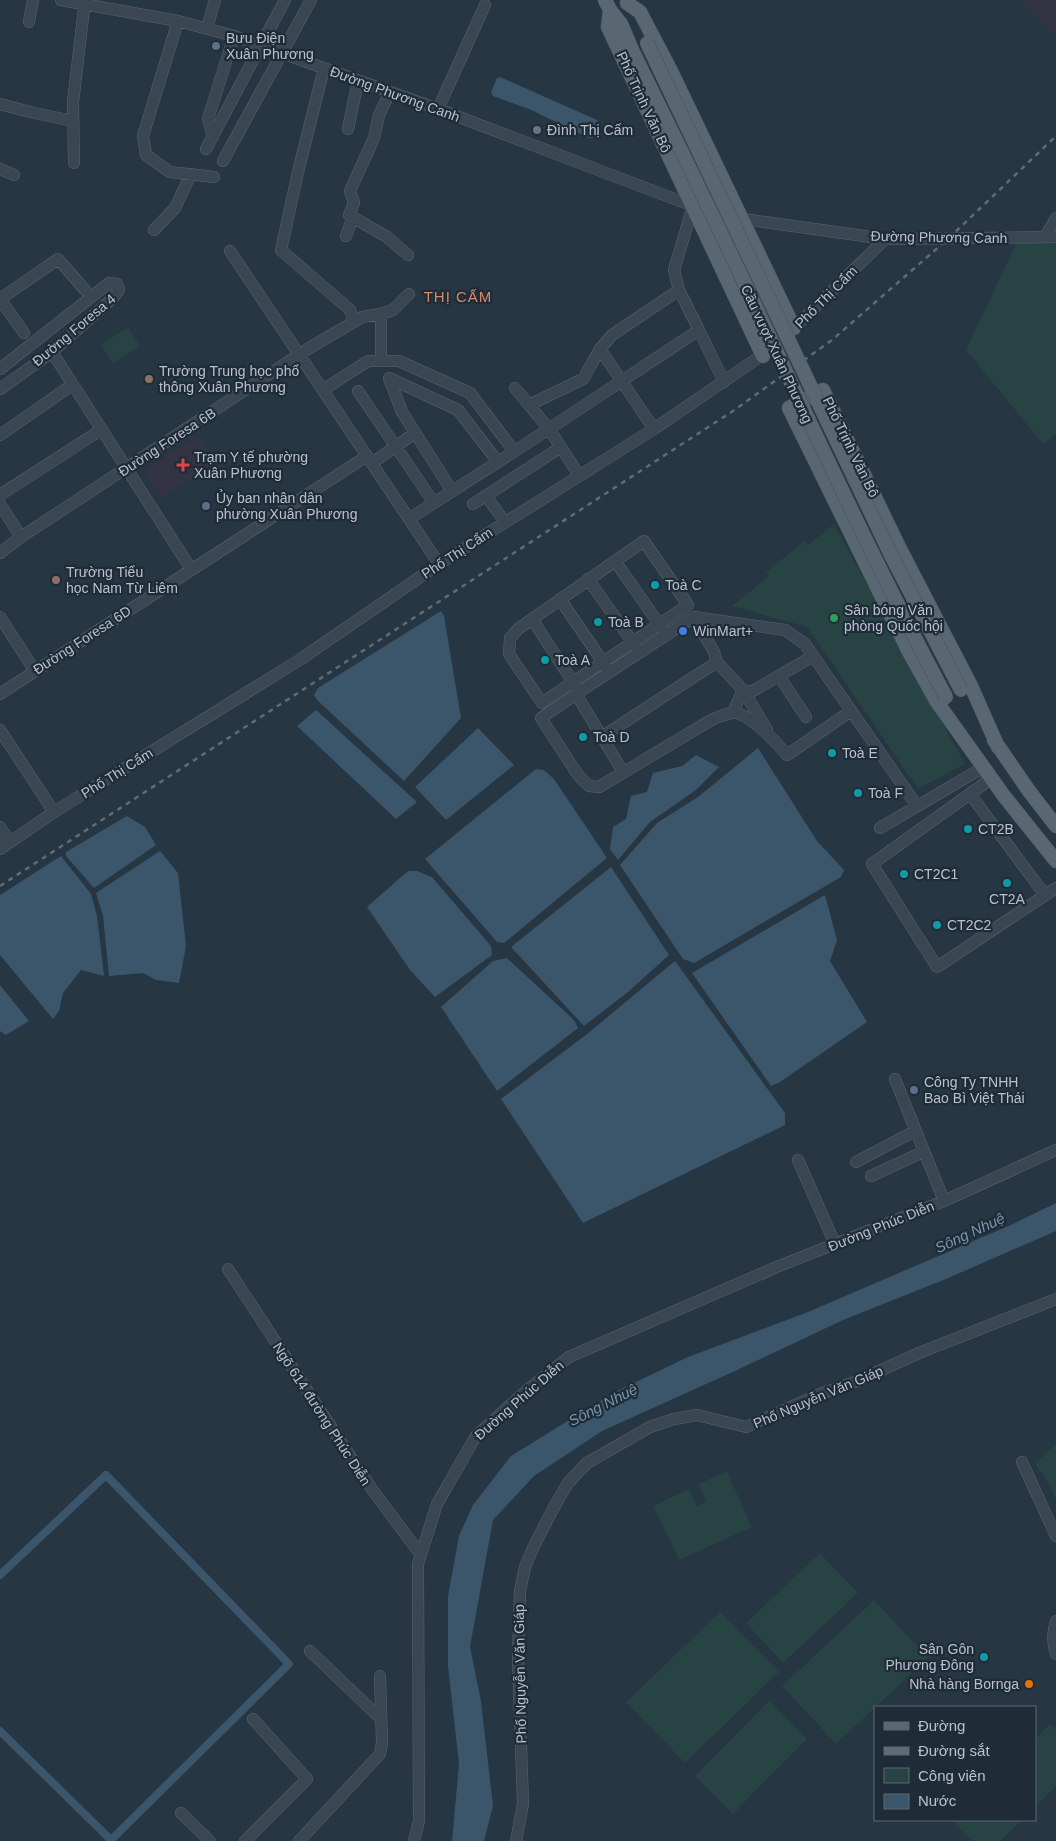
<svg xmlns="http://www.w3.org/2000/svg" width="1056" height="1841" font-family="Helvetica,sans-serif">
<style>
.medical{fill:#333343}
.green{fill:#284343}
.water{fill:#3b566b}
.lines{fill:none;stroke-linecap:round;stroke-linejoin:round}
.canal{stroke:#3b566b;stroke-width:8}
.minor-casing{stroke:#59656f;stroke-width:12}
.major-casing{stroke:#47535e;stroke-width:15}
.minor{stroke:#3a4752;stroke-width:11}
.major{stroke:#596772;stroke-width:14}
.rail{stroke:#5d6c79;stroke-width:2.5;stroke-dasharray:5 5;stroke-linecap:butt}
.major-bridge-casing{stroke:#47535e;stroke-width:15;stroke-linecap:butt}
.major-bridge{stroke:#596772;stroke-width:14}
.service-dot{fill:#5c6f8a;stroke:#1f2c37;stroke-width:2}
.worship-dot{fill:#6b7280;stroke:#1f2c37;stroke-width:2}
.education-dot{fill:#8d6e63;stroke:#1f2c37;stroke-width:2}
.health-dot{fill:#e0444e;stroke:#1f2c37;stroke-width:2}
.culture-dot{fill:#0f9aa8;stroke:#1f2c37;stroke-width:2}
.leisure-dot{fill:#2e9e5b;stroke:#1f2c37;stroke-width:2}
.shop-dot{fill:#3f7fe0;stroke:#1f2c37;stroke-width:2}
.food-dot{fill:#e8710a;stroke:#1f2c37;stroke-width:2}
.labels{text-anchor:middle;stroke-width:4.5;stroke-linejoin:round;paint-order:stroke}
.poi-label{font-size:14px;fill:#b8c2cc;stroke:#1f2c37;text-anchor:start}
.street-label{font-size:14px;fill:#b8c2cc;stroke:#1f2c37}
.neighbourhood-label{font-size:15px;letter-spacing:1px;fill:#d78967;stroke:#1f2c37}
.water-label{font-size:15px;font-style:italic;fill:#7796af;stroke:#1f2c37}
</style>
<rect width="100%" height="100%" fill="#263642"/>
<path class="medical" d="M1021 0H1056V38Z
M199 435 217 463 161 498 146 474 149 467Z"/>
<path class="green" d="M1019 237H1056V434L1043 444 966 350Z
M128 327 140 346 113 363 101 345Z
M834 524 965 764 918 789 807 627 732 606 769 576 766 572 805 541 808 545Z
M1056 1444V1500L1048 1482 1035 1464Z
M727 1472 752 1527 679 1560 653 1506 689 1489 697 1506 706 1502 698 1484Z
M820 1553 858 1593 783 1663 746 1623Z
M874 1600 928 1658 836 1744 782 1686Z
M720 1612 779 1672 685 1763 626 1702Z
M769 1701 807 1739 733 1814 695 1776Z
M1050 1724 1056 1730V1786L1035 1807V1739Z
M955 1820H1022L1000 1841H972L953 1822Z"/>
<path class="water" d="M500 77 597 120 601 125 598 133 592 138H589L529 109 493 96 491 92 497 78Z
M441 611 444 616 461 718 404 781 317 700 314 695 318 688Z
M316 710 417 802 396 819 297 726Z
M478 728 514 765 446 820 415 787Z
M758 748 817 841 844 870 841 877 694 963 683 959 620 865 657 823 698 797Z
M696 755 719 767 696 790 650 822 618 860 610 849 613 827 626 819 631 796 647 792 653 773 682 766Z
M536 769 544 770 554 779 607 858 504 943 497 942 425 859Z
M127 816 145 827 156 845 94 888 66 856V852Z
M160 851 178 873 186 946 179 983 156 980 143 973 109 976 103 916 96 893Z
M61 856 91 894 97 916 104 976 81 970 63 993 59 1011 53 1019 0 955V895Z
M611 867 669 955 628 992 584 1026 511 947Z
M408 871H417L432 877 491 946 492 955 435 997 410 970 367 907Z
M825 895 837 940 830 961 867 1022 780 1082 771 1086 692 973Z
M507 958 574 1020 578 1028 497 1091 441 1007 493 961Z
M675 961 785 1113V1125L583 1223 501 1099 587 1034Z
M0 985 29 1021 6 1035 0 1031Z
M1056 1203V1231L946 1279 843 1320 737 1370 602 1431 534 1476 493 1520 470 1647 481 1701 493 1806 484 1841H452L459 1764 448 1666V1596L459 1536 473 1505 511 1456 613 1393 688 1357 808 1312 1013 1224Z"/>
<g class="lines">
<path class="canal" d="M0 1575 106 1475 289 1664 111 1840 0 1731"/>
<g class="minor-casing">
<path id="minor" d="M61 0 178 21 234 36 438 109 693 206 674 270 679 290 699 330
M178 21 143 136 146 155 170 172 214 177
M29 22 33 0
M207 28 215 0
M324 68 298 172 281 250 350 310 354 321
M390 92 379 115 374 138 350 191 354 203 349 215 387 237 408 255
M0 104 30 112 73 121
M438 109 485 5
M348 129 358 81
M213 137 208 119 234 36
M206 149 285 0
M223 161 311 0
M74 163 73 102 85 0
M0 169 14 175
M154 230 175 208 191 174
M707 235 743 219 885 239 1056 237
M346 236 353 217
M1045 237 1056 218
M230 251 439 564
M0 299 58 259 85 290
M0 299 24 333
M381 314V361
M790 332 885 239
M600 349 654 429
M52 352 191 569
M0 369 109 283 117 284 119 290 112 299 52 352 0 389
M389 378 458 410 498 462
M389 378 402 412 452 491
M515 388 549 429 579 475
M323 390 368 361H399L470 393 514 451
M358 391 434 503
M529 405 583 379 600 349 612 335 679 290
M0 435 72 385
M372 463 415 433
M0 495 101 430
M486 496 505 522
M0 504 21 537
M473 504 561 447
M409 519 549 429 699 330 724 382
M644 541 688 605 542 703 509 654 510 638 518 629Z
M0 553 21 537 306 350 362 317 381 314 393 310 409 294
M615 561 664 631
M588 579 636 647
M560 599 607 668
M0 617 35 671
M694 617 714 652 717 662 743 690 751 692 813 656
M532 619 576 687
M779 676 806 717
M0 694 367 456
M576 694 694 617 785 630 805 644 917 806
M749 700 767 730
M733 712 743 690
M0 730 54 812
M603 736 717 662
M623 772 576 694 541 718 578 775 589 786 599 787 713 719C719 717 725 714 731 713 747 710 778 744 787 755L851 711
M992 778 872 864 937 967 1056 888
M970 794 1045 895
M0 827 10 842
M880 828 984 767
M0 849 54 812 301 659 439 564 654 429 768 351
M895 1079 944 1201
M798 1160 835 1244
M856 1162 915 1131
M871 1176 923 1152
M228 1269 371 1488 421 1555
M1022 1462 1056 1536
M1056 1621C1052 1633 1052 1642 1056 1654
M310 1651 381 1719
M181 1813 210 1841
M245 1841 307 1779 253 1719
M299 1841 380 1754 382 1743 380 1676
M414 1841 419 1821 418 1564 437 1504 476 1436 526 1391 569 1357 779 1266 944 1201 1056 1150
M516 1841 523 1804 518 1660 520 1591 525 1567 533 1548 553 1509 568 1483 587 1463 650 1427 674 1419 697 1415 746 1427 820 1394 855 1382 919 1353 1056 1299"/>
</g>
<g class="major-casing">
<path id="major" d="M605 0 610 10 621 24 632 50
M627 3 640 12 671 71 794 328
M610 10 608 27 763 356
M994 740 1029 791 1056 826
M998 747 971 686 900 549 823 390 789 408 908 650 937 702 1004 796 1056 861"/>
</g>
<use href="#minor" class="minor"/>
<use href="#major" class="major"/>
<path class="rail" d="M0 886 733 411 832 340 949 238 1056 136"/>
<g class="major-bridge-casing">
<path id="major-bridge" d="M647 43 891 555 961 690
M632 50C675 138 719 227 760 316 820 444 879 572 946 697"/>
</g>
<use href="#major-bridge" class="major-bridge"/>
</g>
<g class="service-dot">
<circle cx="216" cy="46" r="5"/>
<circle cx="206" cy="506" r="5"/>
<circle cx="914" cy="1090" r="5"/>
</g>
<circle class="worship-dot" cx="537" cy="130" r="5"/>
<g class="education-dot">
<circle cx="149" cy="379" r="5"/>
<circle cx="56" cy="580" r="5"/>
</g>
<path class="health-dot" d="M180.5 457.5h5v5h5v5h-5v5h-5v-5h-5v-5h5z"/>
<g class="culture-dot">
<circle cx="655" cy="585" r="5"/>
<circle cx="598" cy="622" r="5"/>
<circle cx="545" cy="660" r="5"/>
<circle cx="583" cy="737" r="5"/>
<circle cx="832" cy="753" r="5"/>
<circle cx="858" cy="793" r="5"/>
<circle cx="968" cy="829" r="5"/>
<circle cx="904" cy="874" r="5"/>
<circle cx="1007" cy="883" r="5"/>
<circle cx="937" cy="925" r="5"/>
<circle cx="984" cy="1657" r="5"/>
</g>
<circle class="leisure-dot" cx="834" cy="618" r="5"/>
<circle class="shop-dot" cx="683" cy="631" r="5"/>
<circle class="food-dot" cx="1029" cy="1684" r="5"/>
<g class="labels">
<g class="poi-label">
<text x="226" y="43">Bưu Điện<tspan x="226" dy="16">Xuân Phương</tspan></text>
<text x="547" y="135">Đình Thị Cấm</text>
<text x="159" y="376">Trường Trung học phổ<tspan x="159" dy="16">thông Xuân Phương</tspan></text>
<text x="194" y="462">Trạm Y tế phường<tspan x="194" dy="16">Xuân Phương</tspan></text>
<text x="216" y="503">Ủy ban nhân dân<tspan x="216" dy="16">phường Xuân Phương</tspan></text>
<text x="66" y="577">Trường Tiểu<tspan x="66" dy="16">học Nam Từ Liêm</tspan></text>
<text x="665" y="590">Toà C</text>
<text x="844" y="615">Sân bóng Văn<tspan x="844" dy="16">phòng Quốc hội</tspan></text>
<text x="608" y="627">Toà B</text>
<text x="693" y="636">WinMart+</text>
<text x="555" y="665">Toà A</text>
<text x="593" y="742">Toà D</text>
<text x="842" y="758">Toà E</text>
<text x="868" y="798">Toà F</text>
<text x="978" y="834">CT2B</text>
<text x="914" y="879">CT2C1</text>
<text x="1007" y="904" text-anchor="middle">CT2A</text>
<text x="947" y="930">CT2C2</text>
<text x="924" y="1087">Công Ty TNHH<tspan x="924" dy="16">Bao Bì Việt Thái</tspan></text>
<text x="974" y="1654" text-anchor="end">Sân Gôn<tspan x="974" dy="16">Phương Đông</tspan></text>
<text x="1019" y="1689" text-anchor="end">Nhà hàng Bornga</text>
</g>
<g class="street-label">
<text transform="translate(395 94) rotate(20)" y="5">Đường Phương Canh</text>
<text transform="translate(644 102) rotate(65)" y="5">Phố Trịnh Văn Bô</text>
<text transform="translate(939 237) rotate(1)" y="5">Đường Phương Canh</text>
<text transform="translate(826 297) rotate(-45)" y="5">Phố Thị Cẩm</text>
<text transform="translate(74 330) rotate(-40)" y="5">Đường Foresa 4</text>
<text transform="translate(777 354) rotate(65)" y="5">Cầu vượt Xuân Phương</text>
<text transform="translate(167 442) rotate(-33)" y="5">Đường Foresa 6B</text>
<text transform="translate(851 447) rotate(64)" y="5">Phố Trịnh Văn Bô</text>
<text transform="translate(457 553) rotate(-33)" y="5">Phố Thị Cẩm</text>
<text transform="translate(82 640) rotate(-33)" y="5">Đường Foresa 6D</text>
<text transform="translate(117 773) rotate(-32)" y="5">Phố Thị Cẩm</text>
<text transform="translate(881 1226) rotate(-22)" y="5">Đường Phúc Diễn</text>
<text transform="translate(818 1397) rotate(-23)" y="5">Phố Nguyễn Văn Giáp</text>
<text transform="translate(519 1400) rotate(-41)" y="5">Đường Phúc Diễn</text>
<text transform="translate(322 1414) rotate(57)" y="5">Ngõ 614 đường Phúc Diễn</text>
<text transform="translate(520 1674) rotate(-91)" y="5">Phố Nguyễn Văn Giáp</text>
</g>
<g class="neighbourhood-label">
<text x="458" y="302">THỊ CẤM</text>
</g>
<g class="water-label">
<text transform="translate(970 1233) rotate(-25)" y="5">Sông Nhuệ</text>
<text transform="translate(603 1405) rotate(-27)" y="5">Sông Nhuệ</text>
</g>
</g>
<rect x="874" y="1706" width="162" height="115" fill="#1f2c37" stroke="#5c6873"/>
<rect x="884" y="1722" width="25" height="8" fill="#596772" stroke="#5c6873"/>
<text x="918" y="1731" font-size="15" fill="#b8c2cc">Đường</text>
<rect x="884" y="1747" width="25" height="8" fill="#5d6c79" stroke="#5c6873"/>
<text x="918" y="1756" font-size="15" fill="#b8c2cc">Đường sắt</text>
<rect x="884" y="1768" width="25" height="15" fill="#284343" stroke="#5c6873"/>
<text x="918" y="1781" font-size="15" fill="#b8c2cc">Công viên</text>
<rect x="884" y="1794" width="25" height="15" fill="#3b566b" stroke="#5c6873"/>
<text x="918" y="1806" font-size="15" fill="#b8c2cc">Nước</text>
</svg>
